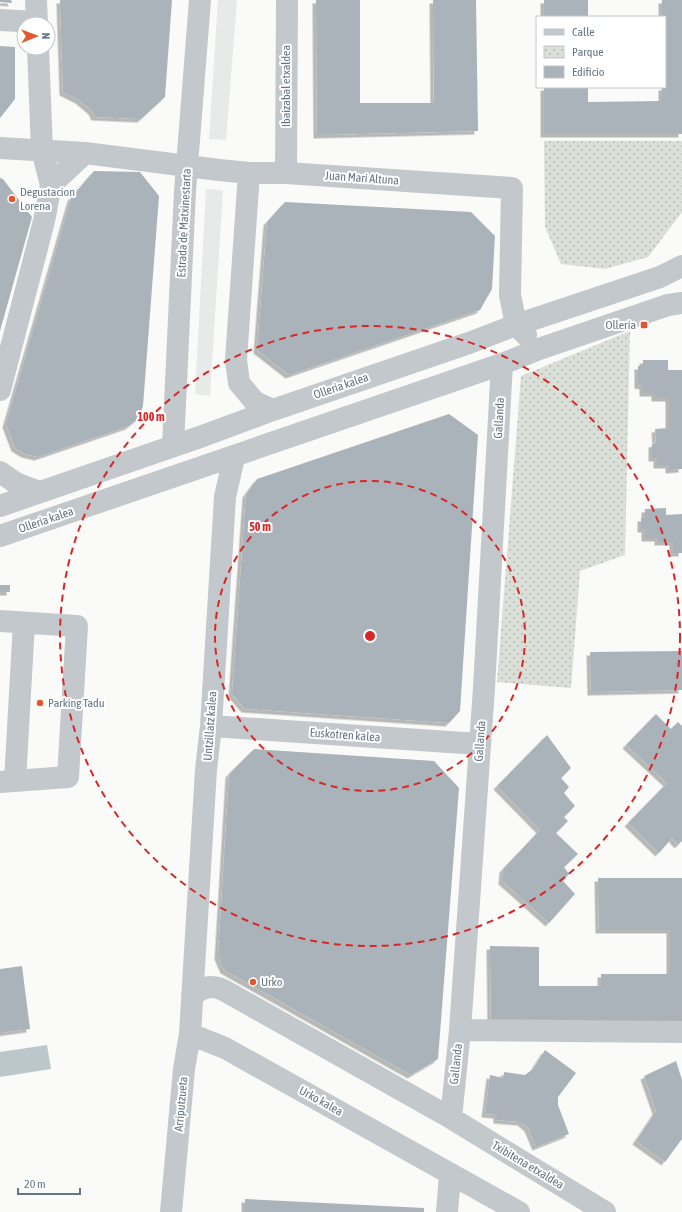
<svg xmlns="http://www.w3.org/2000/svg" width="682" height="1212" font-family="'Asap Condensed',sans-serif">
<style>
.built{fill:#e8e9e9}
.park{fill:url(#park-dots)}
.water{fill:#bbc7cb}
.building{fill:#aab3b9;filter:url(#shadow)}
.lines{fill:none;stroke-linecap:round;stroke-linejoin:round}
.minor{stroke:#c3c8cc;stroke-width:22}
.ring{fill:none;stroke:#d62828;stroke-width:2;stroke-dasharray:7 5}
.poi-dot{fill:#e4572e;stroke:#fff;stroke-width:1.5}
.labels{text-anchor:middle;stroke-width:4;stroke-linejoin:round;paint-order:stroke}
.street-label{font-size:12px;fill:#657683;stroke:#fff}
.poi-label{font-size:12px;fill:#657683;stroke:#fff;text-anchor:start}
.centre{fill:#d62828;stroke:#fff;stroke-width:2}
.ring-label{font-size:12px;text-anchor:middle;font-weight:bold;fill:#d62828;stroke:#fff;stroke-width:4;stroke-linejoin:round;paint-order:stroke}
</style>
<defs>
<pattern id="park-dots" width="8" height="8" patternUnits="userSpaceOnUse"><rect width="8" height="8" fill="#dadfd7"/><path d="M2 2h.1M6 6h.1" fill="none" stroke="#b4b9b4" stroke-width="1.8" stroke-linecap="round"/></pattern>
<filter id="shadow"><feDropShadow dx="-3.5" dy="3.5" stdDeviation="0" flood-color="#0004"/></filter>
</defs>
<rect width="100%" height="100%" fill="#fafaf8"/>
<path class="built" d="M218 0H237L226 140 209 139Z
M206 189 223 190 210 396 195 394Z"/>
<path class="park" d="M544 141H682V212L648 257 605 269 561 264 545 227Z
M630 331 625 555 580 571 571 688 497 682 521 376Z"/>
<path class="water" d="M47 1045 51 1069 0 1077V1052Z"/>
<path class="building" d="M0 0H11L12 3 0 2Z
M60 0H172L165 97 141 119 95 117 92 111 79 100 63 92Z
M316 0H360V103H434L433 0H476L478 131 317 135Z
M544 0H588V17H544Z
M662 0H682V134H544V87H588V102L662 101V87H665V17H662Z
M0 46 15 47V99L0 118Z
M94 171 140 172 159 196 143 406 139 418 129 426 38 457 25 454 15 448 6 424 71 198Z
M0 178 3 179 32 217 0 331Z
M285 202 471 212 495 236 492 289 480 310 289 375 257 350 267 222Z
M643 360H668V370H682V469L669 470V465H657V458H652V444L656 443 655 429 669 428V398H655V393H643V386L638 385V366H643Z
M449 414 478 435 460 711 449 723 245 709 232 694 246 494 257 479Z
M666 508V515L682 514V553H673V542H658V538H645V529H641V518H645V509Z
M0 585H10V592H0Z
M682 651V690L591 692 590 652Z
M656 714 671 729 678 722 682 726V841L678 845 672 838 659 853 628 823 667 783 626 745Z
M547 735 571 768 561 778 569 787 564 793 575 806 564 817 568 821 556 833 578 854 564 867 569 874 563 881 575 894 549 923 502 881 503 869 540 830 497 786Z
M254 749 434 761 459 788 438 1059 411 1075 224 970 218 956 229 774Z
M598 878H682V1022H491L490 946 539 947V986H601V974H670V930H599Z
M22 966 30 1029 0 1033V969Z
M545 1050 576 1073 558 1097V1105L569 1134 536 1147 528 1128 521 1122 497 1120V1115L485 1114 490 1075 503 1078 504 1072 525 1075 533 1069Z
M676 1061 682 1080V1139L665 1162 636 1141 656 1111 644 1076Z
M245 1199 424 1208V1212H245Z"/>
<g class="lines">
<path class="minor" d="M36 0 37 24
M0 20 37 22
M0 148 85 153 219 170 249 173H286L512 188 510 295 516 325 526 335
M249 173 236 360 239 383 255 402 273 410
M286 173 287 0
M51 185 85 153
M0 390 44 221 51 185 42 150 38 48
M173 446 185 191 200 0
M0 472 16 483 39 492
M0 506 200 437 273 410 469 343 516 325 660 277 682 266
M0 536 502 364 539 349 668 305 682 303
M0 621 77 626 68 777 0 782
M211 726 479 744
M15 781 24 623
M192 996C204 986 213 984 227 992L451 1118 605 1212
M460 1030 682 1032
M190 1034 225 1048 519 1212
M451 1118 460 1030 484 688 502 364
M171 1212 184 1069 190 1034 206 770 211 726 225 497 234 457
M447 1212 450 1175"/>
</g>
<g class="ring">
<circle cx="370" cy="636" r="155"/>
<circle cx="370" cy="636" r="310"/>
</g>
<g class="poi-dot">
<circle cx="12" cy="199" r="4"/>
<rect x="640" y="321" width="8" height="8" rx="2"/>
<circle cx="40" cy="703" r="4"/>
<circle cx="253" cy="982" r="4"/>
</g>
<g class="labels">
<g class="street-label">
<text transform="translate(286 86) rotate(-90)" y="4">Ibaizabal etxaldea</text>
<text transform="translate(362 178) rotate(4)" y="4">Juan Mari Altuna</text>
<text transform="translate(184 223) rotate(-87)" y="4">Estrada de Matxinestarta</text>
<text transform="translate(341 386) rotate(-19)" y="4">Olleria kalea</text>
<text transform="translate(499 418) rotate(-87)" y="4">Gallanda</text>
<text transform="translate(46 520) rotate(-19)" y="4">Olleria kalea</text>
<text transform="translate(210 726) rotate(-86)" y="4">Untzillatz kalea</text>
<text transform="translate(345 735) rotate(4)" y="4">Euskotren kalea</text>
<text transform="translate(480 741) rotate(-86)" y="4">Gallanda</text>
<text transform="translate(456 1064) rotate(-84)" y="4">Gallanda</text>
<text transform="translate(321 1101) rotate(29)" y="4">Urko kalea</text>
<text transform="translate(181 1104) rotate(-85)" y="4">Arriputzueta</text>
<text transform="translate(528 1165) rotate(31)" y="4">Txibitena etxaldea</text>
</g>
<g class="poi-label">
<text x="20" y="196">Degustacion<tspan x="20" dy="14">Lorena</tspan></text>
<text x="636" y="329" text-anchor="end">Olleria</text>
<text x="48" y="707">Parking Tadu</text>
<text x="261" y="986">Urko</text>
</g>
</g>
<circle cx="370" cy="636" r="6" class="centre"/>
<g class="ring-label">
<text x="151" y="421">100 m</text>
<text x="260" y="531">50 m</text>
</g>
<rect x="536" y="16" width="130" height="72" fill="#ffffff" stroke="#c1c8cd"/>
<rect x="544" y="29" width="20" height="6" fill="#c3c8cc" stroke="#c1c8cd"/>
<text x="572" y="36" font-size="12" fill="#657683">Calle</text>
<rect x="544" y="46" width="20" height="12" fill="url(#park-dots)" stroke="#c1c8cd"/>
<text x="572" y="56" font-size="12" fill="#657683">Parque</text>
<rect x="544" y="66" width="20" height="12" fill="#aab3b9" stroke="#c1c8cd"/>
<text x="572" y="76" font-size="12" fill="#657683">Edificio</text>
<g transform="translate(36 36) rotate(89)"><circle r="19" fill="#ffffff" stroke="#c1c8cd"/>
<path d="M0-3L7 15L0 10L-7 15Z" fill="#e4572e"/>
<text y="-6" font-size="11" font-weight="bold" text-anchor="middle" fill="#657683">N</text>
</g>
<path d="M18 1188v6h62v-6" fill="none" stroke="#657683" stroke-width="2"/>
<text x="24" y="1188" font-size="12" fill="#657683" stroke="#ffffff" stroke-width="3" paint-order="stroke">20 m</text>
</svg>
